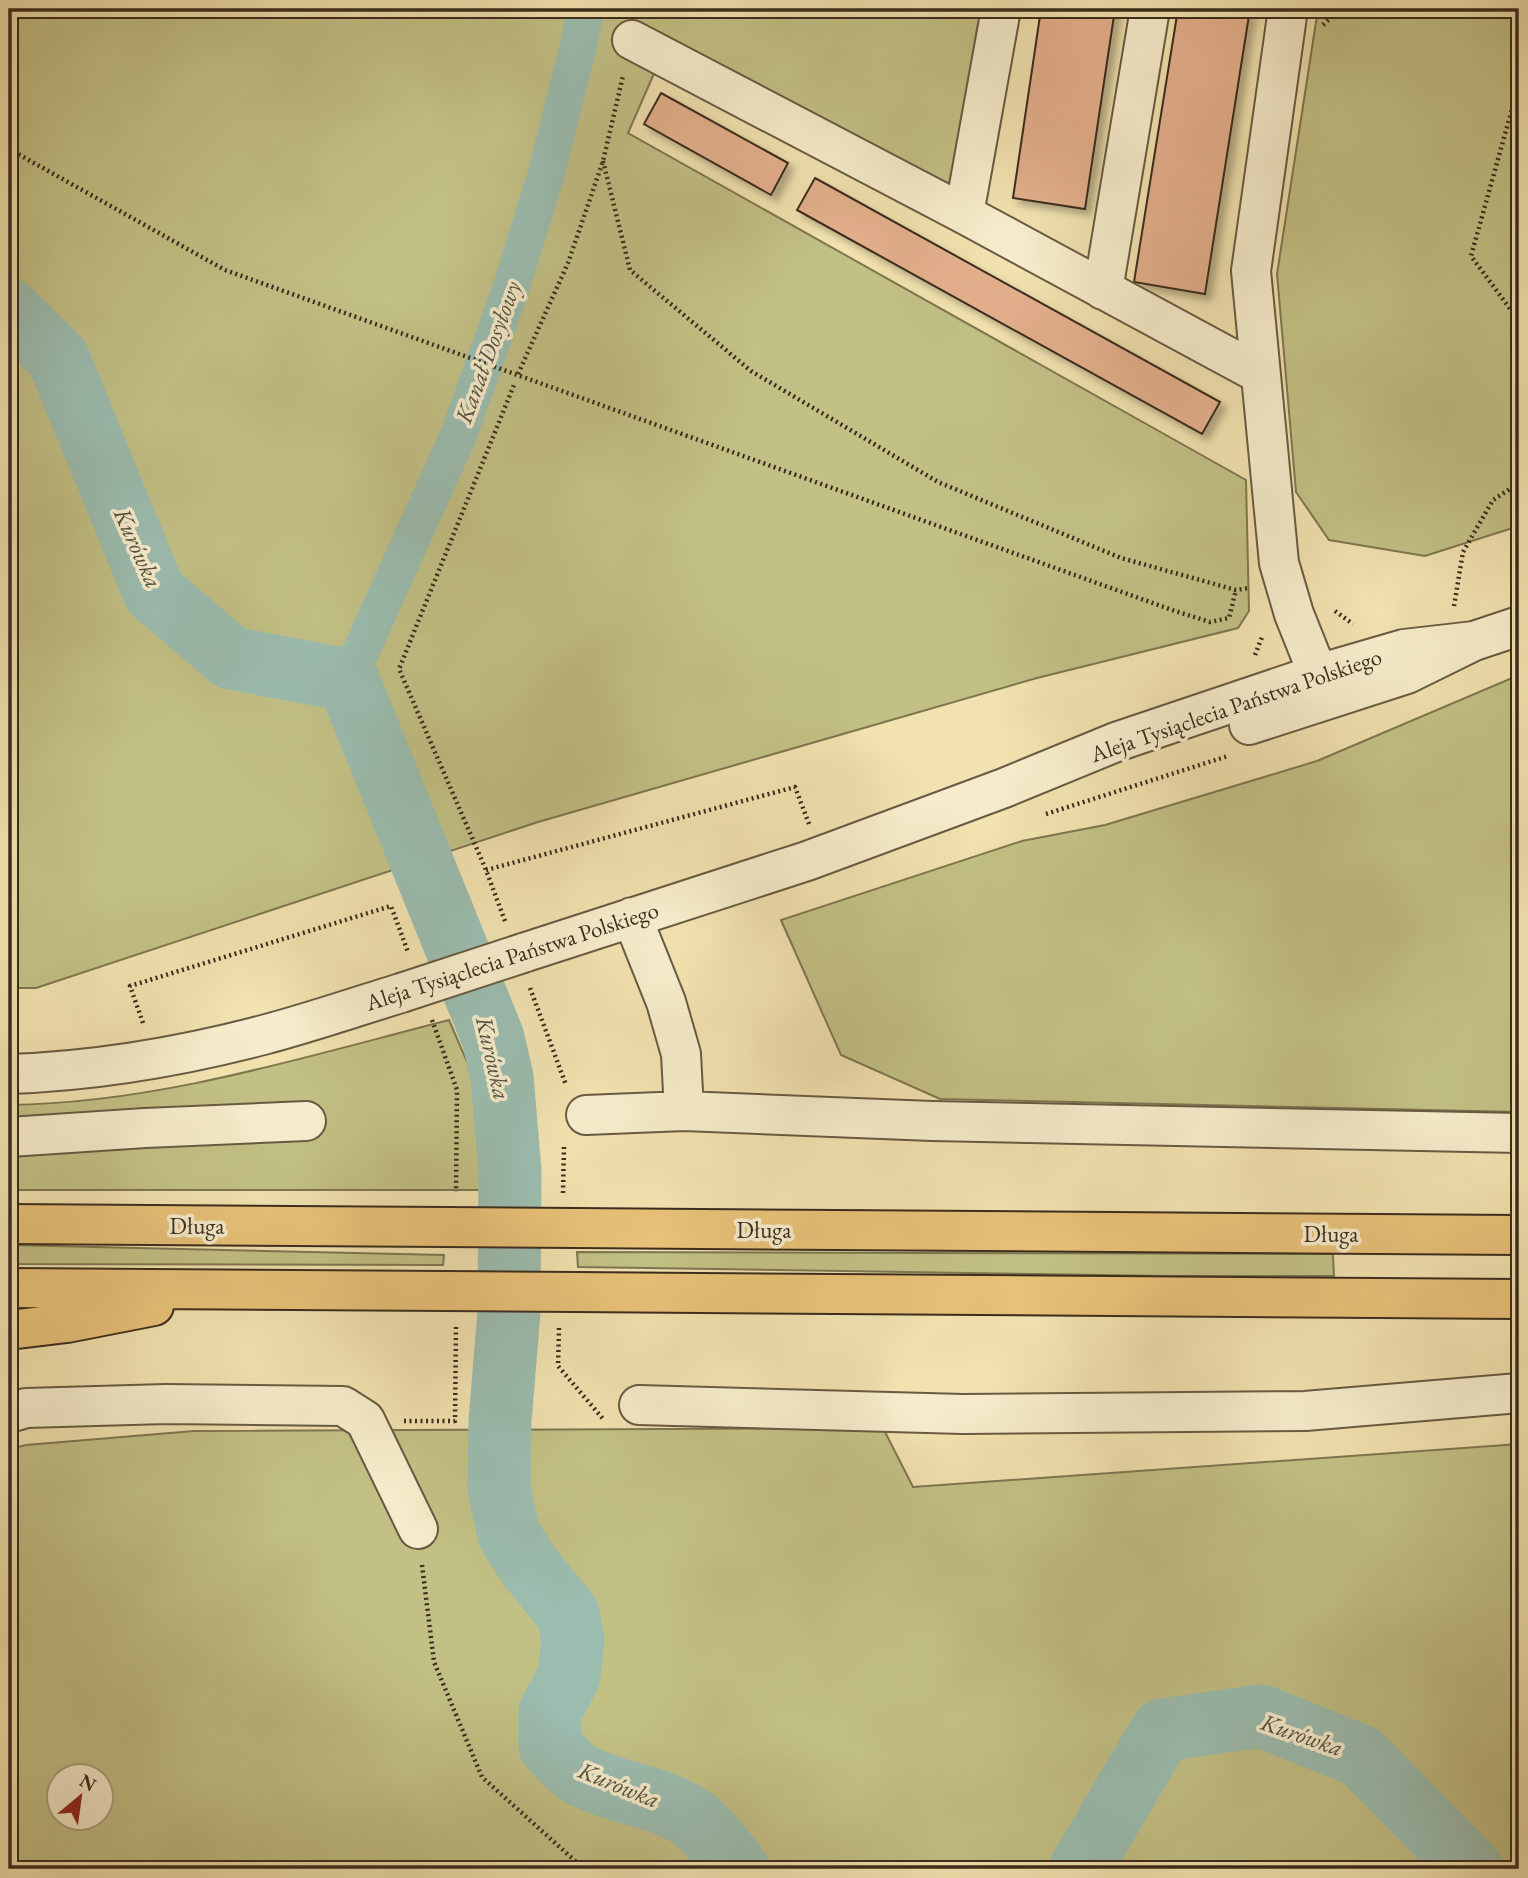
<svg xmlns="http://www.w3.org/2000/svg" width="1528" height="1878" font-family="'EB Garamond',serif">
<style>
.green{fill:#c2c085;stroke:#7e7651;stroke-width:2;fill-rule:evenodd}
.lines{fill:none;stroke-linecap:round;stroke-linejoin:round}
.canal{stroke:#9bbdb0;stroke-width:37}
.river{stroke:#9bbdb0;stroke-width:63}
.building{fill:#e3af8c;stroke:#3a2c1d;stroke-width:2;filter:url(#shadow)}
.minor-casing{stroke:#685a42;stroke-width:42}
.highway-casing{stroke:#3a2c1d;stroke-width:42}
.path{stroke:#3a2c1d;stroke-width:4.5;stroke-dasharray:2 3.5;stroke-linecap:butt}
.minor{stroke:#f6eccb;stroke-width:38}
.highway{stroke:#e8c178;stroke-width:38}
.minor-bridge-casing{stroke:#685a42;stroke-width:42;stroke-linecap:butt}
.highway-bridge-casing{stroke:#3a2c1d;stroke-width:42;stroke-linecap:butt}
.minor-bridge{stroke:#f6eccb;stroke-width:38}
.highway-bridge{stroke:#e8c178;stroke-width:38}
.labels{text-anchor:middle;stroke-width:7;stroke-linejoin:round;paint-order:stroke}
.street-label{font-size:23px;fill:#3a2c1d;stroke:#f6eccb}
.water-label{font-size:24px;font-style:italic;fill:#525042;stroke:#f6eccb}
</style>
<defs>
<filter id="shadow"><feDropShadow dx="6" dy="6" stdDeviation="3.5" flood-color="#0004"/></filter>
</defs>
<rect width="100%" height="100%" fill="#f1e2af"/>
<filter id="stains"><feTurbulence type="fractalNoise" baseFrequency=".00286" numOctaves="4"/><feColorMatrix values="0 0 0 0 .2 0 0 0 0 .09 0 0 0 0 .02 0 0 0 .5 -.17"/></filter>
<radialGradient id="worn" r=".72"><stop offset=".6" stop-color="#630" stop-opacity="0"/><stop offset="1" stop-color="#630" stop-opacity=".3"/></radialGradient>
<path class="green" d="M9 9H989L950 187 669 39 628 133 1246 480 1249 611 1238 628 1037 678 538 822 36 988H9Z
M1318 9H1519V526L1425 556 1329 540 1296 492 1277 274Z
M1519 675V1112L940 1099 841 1055 781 920 1022 841 1105 825 1317 761Z
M449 1020 471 1071 479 1143 481 1190H9V1105C159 1103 304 1057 449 1020Z
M9 1245 444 1255 443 1265 9 1264Z
M577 1252 1333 1254 1334 1276H1167L578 1267Z
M883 1428 913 1487 1519 1444V1869H9V1449L26 1445 194 1431ZM60 1776H102V1818H60Z"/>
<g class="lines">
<path class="canal" d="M348 680 459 434 510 291 546 175 580 39 585 9"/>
<path class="river" d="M9 310 58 358 154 592 231 658 348 680 493 1038 502 1077 510 1171 509 1312 500 1421 499 1489 509 1535 530 1567 568 1614 573 1640 569 1676 550 1712V1746C559 1755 570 1769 581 1775 615 1793 654 1795 687 1815 708 1828 723 1850 738 1869
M1080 1869 1162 1730 1261 1716 1361 1756 1472 1869"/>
</g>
<path class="building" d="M1041 9H1115L1085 209 1013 198Z
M1178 9H1250L1205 294 1134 282Z
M661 93 788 163 771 195 644 124Z
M815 178 1220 402 1202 434 797 210Z"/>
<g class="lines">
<g class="minor-casing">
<path id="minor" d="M1288 9 1251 271 1279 563 1294 614 1328 699
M632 40 964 214 1260 374
M964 214 1001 9
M1103 290 1150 9
M1249 725 1407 674 1474 641 1519 626
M632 917 666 1002 681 1054 684 1111
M523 953 807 861 1004 788 1116 742 1318 674 1404 649 1474 641
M9 1074C95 1071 179 1057 263 1035 309 1023 355 1007 401 993
M586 1115 684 1111 932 1121 1519 1133
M9 1137 145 1128 306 1121
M639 1405 963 1414 1305 1411 1519 1393
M9 1413 26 1408 166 1404 343 1406 365 1420 418 1529"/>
</g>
<g class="highway-casing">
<path id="highway" d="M9 1224 446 1227
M575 1228 1519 1235
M9 1288 445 1291
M574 1292 1519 1299
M9 1330 67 1323 154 1306"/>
</g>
<path class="path" d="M1323 25 1340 9
M1519 84 1471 256 1519 321
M9 149 225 270 1175 611 1210 622 1229 618 1236 590
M603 161 630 270 751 371 938 482 1121 558 1236 590 1249 588
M518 374 568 263 603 161 623 76
M1454 606 1463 552 1493 500 1519 483
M1335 611 1353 624
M1255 655 1262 637
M1046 814 1228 756
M486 870 795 787 809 824
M505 921 486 870 399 669 514 385
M530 988 566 1085
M432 1020 457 1090 456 1192
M143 1023 130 986 391 906 408 952
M563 1193 564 1146
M559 1328 558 1366 604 1420
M404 1421H455L456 1327
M422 1565 434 1662 482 1777 584 1869"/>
<use href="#minor" class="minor"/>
<use href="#highway" class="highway"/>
<g class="minor-bridge-casing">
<path id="minor-bridge" d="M401 993 523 953"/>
</g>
<g class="highway-bridge-casing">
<path id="highway-bridge" d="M446 1227 575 1228
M445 1291 574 1292"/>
</g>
<use href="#minor-bridge" class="minor-bridge"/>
<use href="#highway-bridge" class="highway-bridge"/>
</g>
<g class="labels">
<g class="street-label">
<text transform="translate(1236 705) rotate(-19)" y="8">Aleja Tysiąclecia Państwa Polskiego</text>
<text transform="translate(512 956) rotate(-18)" y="8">Aleja Tysiąclecia Państwa Polskiego</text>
<text x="197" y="1234">Długa</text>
<text x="764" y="1238">Długa</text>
<text x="1331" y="1242">Długa</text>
</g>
<g class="water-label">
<text transform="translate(488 352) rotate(-70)" y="8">Kanał Dosyłowy</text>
<text transform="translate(138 548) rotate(66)" y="8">Kurówka</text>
<text transform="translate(493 1058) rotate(77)" y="8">Kurówka</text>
<text transform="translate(1302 1735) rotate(19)" y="8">Kurówka</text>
<text transform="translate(619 1785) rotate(22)" y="8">Kurówka</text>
</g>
</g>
<rect width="1528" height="1878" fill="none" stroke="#f1e2af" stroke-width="35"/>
<rect x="10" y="10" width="1507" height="1857" fill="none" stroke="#3a2c1d" stroke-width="3.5"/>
<rect x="18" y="18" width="1493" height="1843" fill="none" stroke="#3a2c1d" stroke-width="2"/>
<g transform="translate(80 1797) rotate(29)"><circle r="33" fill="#f6eccb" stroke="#ab9f85" stroke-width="2"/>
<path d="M0-5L12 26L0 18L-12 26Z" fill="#8f2418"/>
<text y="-10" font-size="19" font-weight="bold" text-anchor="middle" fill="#3a2c1d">N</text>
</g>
<rect width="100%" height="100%" filter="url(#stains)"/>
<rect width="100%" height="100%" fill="url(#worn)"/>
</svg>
